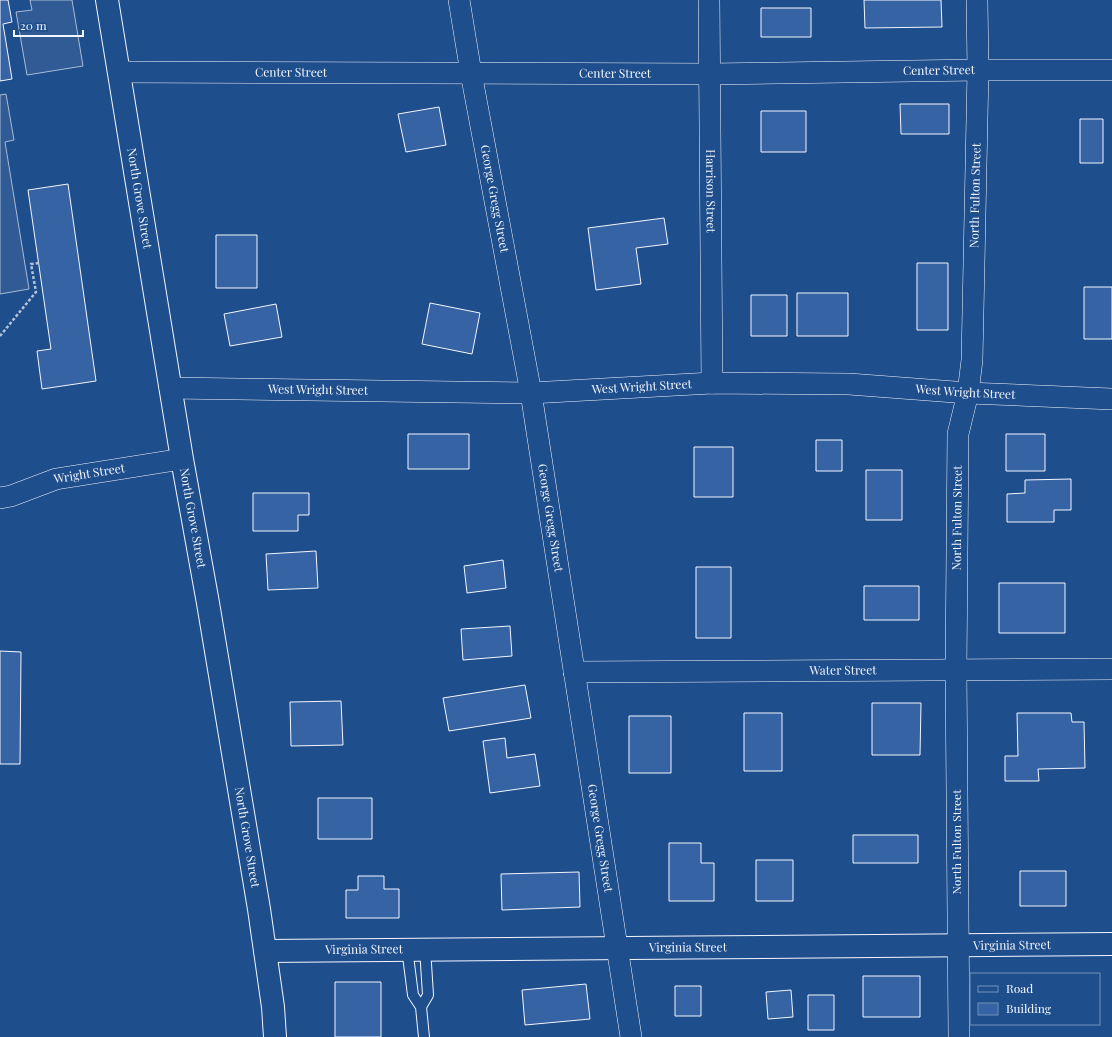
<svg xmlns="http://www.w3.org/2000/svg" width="1112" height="1037" font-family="'Playfair Display',serif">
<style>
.parking{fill:#305b95;stroke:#a8bbd7}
.building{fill:#3563a3;stroke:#f2f6ff}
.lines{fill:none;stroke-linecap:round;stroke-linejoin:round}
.lane-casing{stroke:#f2f6ff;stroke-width:12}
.street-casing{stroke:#f2f6ff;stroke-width:22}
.secondary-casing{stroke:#f2f6ff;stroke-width:24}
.path{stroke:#b3c4dc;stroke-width:2.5;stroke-dasharray:3 2;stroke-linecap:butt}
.lane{stroke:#1f4e8c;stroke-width:10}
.street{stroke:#1f4e8c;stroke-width:21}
.secondary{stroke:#1f4e8c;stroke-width:22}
.labels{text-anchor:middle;stroke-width:3;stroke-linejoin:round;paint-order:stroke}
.street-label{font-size:12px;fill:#f2f6ff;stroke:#1f4e8c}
</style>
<rect width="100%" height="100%" fill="#1f4e8c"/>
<path class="parking" d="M30 0H72L83 66 27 75 16 12 32 10Z
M6 94 14 140 5 142 29 289 0 294V95Z"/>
<path class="building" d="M0 0H8L12 22 3 24 12 79 0 81Z
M864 0H941L942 27 865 28Z
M761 8H811V37H761Z
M900 104H949V134H901Z
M439 107 446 145 406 152 398 114Z
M761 111H806V152H761Z
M1080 119H1103V163H1080Z
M68 184 96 381 42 389 37 351 51 349 28 190Z
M664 218 668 244 636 248 641 284 596 290 588 228Z
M216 235H257V288H216Z
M917 263H948V330H917Z
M1084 287H1112V339H1084Z
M797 293H848V336H797Z
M751 295H787V336H751Z
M430 303 480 313 472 354 422 344Z
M276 304 282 337 230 346 224 314Z
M408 434H469V469H408Z
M1006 434H1045V471H1006Z
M816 440H842V471H816Z
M694 447H733V497H694Z
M866 470H902V520H866Z
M1071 479V510H1054V522H1007V494L1025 493V480Z
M253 493H309V515H298V531H253Z
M316 551 318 588 268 590 266 554Z
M503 560 506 588 467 593 464 566Z
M696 567H731V638H696Z
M999 583H1065V633H999Z
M864 586H919V620H864Z
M510 626 512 656 463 660 461 629Z
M0 651 21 652 20 764H0Z
M525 685 531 718 449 731 443 698Z
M341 701 343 745 291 746 290 702Z
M872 703H921L920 755H872Z
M744 713H782V771H744Z
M1017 713H1071L1072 722H1084L1085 768 1038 769 1039 781H1005V756H1018Z
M629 716H671V773H629Z
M505 738 507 758 535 754 540 786 490 793 483 741Z
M318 798H372V839H318Z
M853 835H918V863H853Z
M669 843H701V863H714V901H669Z
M756 860H793V901H756Z
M1020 871H1066V906H1020Z
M579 872 580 907 502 910 501 874Z
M358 876H384V889H399V918H346V890H358Z
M863 976H920V1017H863Z
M335 982H381V1037H335Z
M586 984 590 1019 525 1025 522 990Z
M675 986H701V1016H675Z
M791 990 793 1017 768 1019 766 992Z
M808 995H834V1030H808Z"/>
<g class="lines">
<g class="lane-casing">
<path id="lane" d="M407 948 413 995 421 1007 428 995 425 948
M421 1007 424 1037"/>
</g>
<g class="street-casing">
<g id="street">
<path id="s1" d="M459 0 471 73 531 393 631 1037"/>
<path id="s2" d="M709 0 712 383"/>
<path id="s3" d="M119 72 710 74 978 70H1112"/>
<path id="s4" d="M170 388 531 393 712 383 849 384 968 393 1112 399"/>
<path id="s5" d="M0 498 11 496 56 479 182 459"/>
<path id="s6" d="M574 672 1112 669"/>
<path id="s7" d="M959 1037 956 670 958 434 968 393 972 360 978 70 977 0"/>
</g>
</g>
<g class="secondary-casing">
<g id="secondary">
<path id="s8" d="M107 0 182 459 208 603 259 909 273 1007 275 1037"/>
<path id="s9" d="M265 951C547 946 830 949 1112 944"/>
</g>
</g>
<path class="path" d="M0 336 36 292 31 264 39 263"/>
<use href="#lane" class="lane"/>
<use href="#street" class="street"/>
<use href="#secondary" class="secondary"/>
</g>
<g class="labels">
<g class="street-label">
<text dy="4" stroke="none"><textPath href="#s3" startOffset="820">Center Street</textPath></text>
<text dy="4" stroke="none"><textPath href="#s3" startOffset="172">Center Street</textPath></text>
<text dy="4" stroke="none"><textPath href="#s3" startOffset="496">Center Street</textPath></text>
<text dy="4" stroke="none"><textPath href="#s2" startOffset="191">Harrison Street</textPath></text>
<text dy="4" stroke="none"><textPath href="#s7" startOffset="843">North Fulton Street</textPath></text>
<text dy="4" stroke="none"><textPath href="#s8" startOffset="201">North Grove Street</textPath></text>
<text dy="4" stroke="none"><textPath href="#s1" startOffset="202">George Gregg Street</textPath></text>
<text dy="4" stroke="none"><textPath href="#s4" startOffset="472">West Wright Street</textPath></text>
<text dy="4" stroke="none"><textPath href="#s4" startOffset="148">West Wright Street</textPath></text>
<text dy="4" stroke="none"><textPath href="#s4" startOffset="796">West Wright Street</textPath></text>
<text dy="4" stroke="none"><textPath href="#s5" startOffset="93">Wright Street</textPath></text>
<text dy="4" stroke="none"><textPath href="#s8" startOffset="525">North Grove Street</textPath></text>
<text dy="4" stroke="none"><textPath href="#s1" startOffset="526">George Gregg Street</textPath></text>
<text dy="4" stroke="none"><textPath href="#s7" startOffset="519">North Fulton Street</textPath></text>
<text dy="4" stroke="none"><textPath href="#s6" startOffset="269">Water Street</textPath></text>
<text dy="4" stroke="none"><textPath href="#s8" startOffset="849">North Grove Street</textPath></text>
<text dy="4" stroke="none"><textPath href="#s1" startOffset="850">George Gregg Street</textPath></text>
<text transform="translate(957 842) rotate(-90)" y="4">North Fulton Street</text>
<text dy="4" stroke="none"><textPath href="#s9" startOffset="747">Virginia Street</textPath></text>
<text dy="4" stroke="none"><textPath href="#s9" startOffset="423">Virginia Street</textPath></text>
<text dy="4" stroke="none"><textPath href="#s9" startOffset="99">Virginia Street</textPath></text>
</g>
</g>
<rect x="970" y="973" width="130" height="52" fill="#1f4e8c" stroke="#7391ba"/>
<rect x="978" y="986" width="20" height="6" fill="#1f4e8c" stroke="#7391ba"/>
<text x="1006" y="993" font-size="12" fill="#f2f6ff">Road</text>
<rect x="978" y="1003" width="20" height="12" fill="#3563a3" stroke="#7391ba"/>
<text x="1006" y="1013" font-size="12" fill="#f2f6ff">Building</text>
<path d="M14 30v6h69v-6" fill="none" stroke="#f2f6ff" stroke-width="2"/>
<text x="20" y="30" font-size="12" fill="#f2f6ff" stroke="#1f4e8c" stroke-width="3" paint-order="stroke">20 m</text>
</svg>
